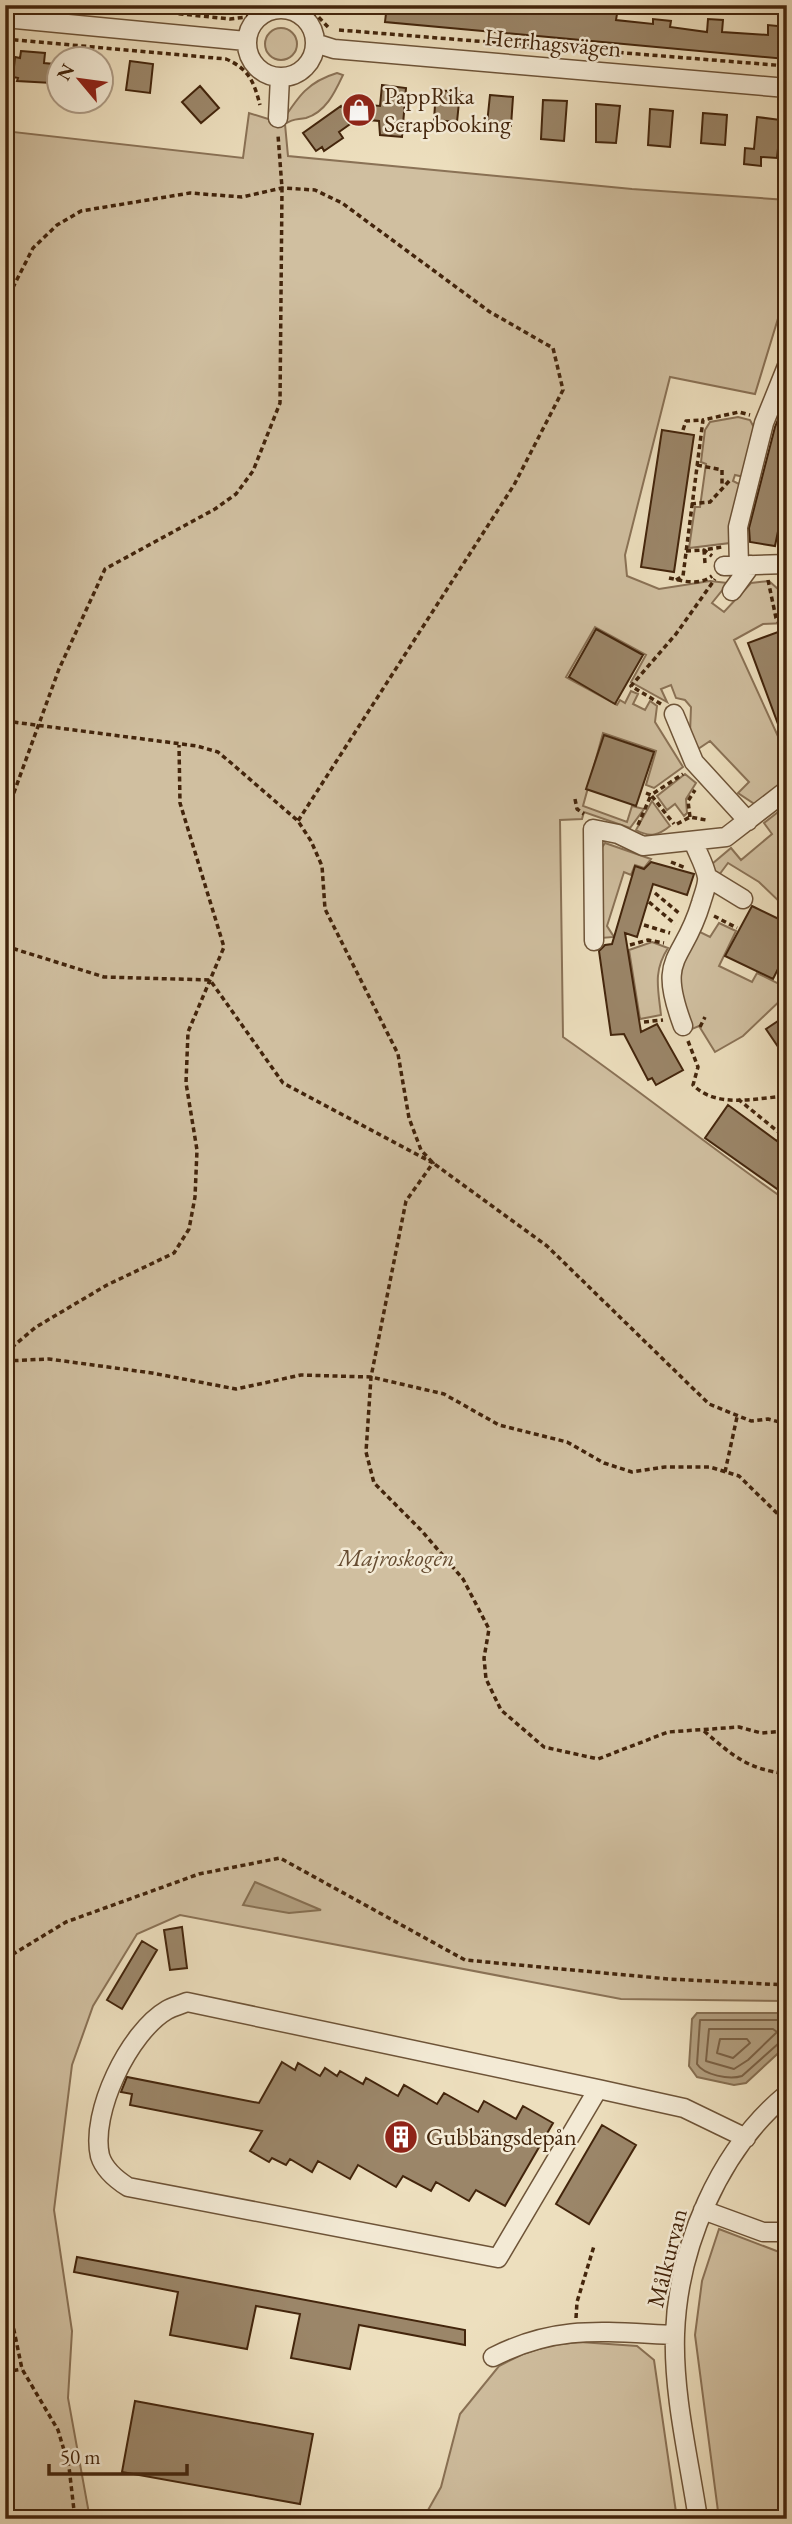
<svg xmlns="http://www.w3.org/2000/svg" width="792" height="2524" font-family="'EB Garamond',serif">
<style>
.green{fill:#d0bfa0;stroke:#8a7256;stroke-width:2}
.water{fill:#b3a081;stroke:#866f52;stroke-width:2}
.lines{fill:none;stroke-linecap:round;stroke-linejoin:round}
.shore{stroke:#7b6246;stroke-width:2}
.building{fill:#9b8669;stroke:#43250c;stroke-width:2}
.minor-casing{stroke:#6e5438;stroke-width:21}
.path{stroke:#43250c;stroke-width:3.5;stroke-dasharray:5 3.5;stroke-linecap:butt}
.minor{stroke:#f3ead5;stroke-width:18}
.labels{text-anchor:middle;stroke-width:5;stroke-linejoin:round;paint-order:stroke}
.street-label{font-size:24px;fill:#43250c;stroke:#f3ead5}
.poi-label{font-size:24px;fill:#43250c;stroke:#f3ead5;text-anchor:start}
.park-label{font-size:24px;font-style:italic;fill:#664c31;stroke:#f3ead5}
</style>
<rect width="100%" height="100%" fill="#eddfbe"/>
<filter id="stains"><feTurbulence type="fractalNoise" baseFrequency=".00286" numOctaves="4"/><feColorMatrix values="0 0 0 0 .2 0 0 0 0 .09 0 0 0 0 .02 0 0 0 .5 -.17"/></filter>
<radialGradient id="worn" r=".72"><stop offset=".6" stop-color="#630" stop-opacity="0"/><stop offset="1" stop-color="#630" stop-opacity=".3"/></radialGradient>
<path class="green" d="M265 44a16 16 0 1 1 32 0a16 16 0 1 1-32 0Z
M337 73 343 75C335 92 326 112 306 118 297 120 294 118 285 124L288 156 632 189 787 200V305L780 312 755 394 670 377 625 555 627 576 659 589 710 581 728 583 712 603 724 612 751 583 769 581 778 589 787 591V623L763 624 734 640 787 756V782L756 805 738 793 749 782 710 741 698 749 690 733 691 707 685 700 676 698 671 685 661 689 667 702 631 682 646 655 595 627 566 677 617 705 620 700 625 703 631 691 638 694 633 704 645 710 650 701 657 706 655 722 683 767 654 788 646 785 656 751 603 733 583 806 627 822 632 806 644 809 630 828 584 812 582 819 560 820 563 1037C639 1090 711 1148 787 1201V2001L621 1999 180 1915 137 1934 93 2006 72 2065 54 2210 72 2331 68 2398 90 2519H5V131L243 158 249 113 281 123C298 97 307 82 337 73Z
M738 417 750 420 757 433 744 477 735 475 733 481 741 485 730 543 689 548 695 507H700L706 464 701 462 705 430 710 422Z
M685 774 696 783 686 799 687 813 684 816 675 804 667 810 657 796Z
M652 801 670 826C659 835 650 838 636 830Z
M787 805V909L759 882 728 863 719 875 712 871V864L731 848 741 860 772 834 764 823Z
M605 843 651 859 644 868 635 865 631 875 624 872 607 926 614 937 601 938V849Z
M719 923 736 931 719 966 752 982 757 973 779 984 786 972 781 968 787 961V994L743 1036 715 1052 699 1026 692 1029C675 980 676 977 696 930L710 937Z
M652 942 668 948C653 971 658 988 661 1015L640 1019 629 950Z
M719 2229 787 2255V2519H719L695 2335 702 2281Z
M580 2342 637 2346 654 2360 677 2519H423L441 2487 460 2414 499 2366 523 2354 552 2345Z"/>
<path class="water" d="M255 1882 321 1910 289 1913 243 1905Z
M697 2013H787V2045L746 2083 734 2085 697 2077 689 2066 692 2019Z"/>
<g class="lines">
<path class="shore" d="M787 2020H700L697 2064C704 2075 729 2080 742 2076L779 2043 787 2041
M709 2029H773L777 2032 748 2060 734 2069 706 2061Z
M720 2039H747L750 2043 733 2058 717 2053Z"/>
</g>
<path class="building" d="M387 5H458L493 11 494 5H587L586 11 617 14 616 20 653 24V19L671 21 670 27 707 32 708 19 723 20 722 32 768 35V25L787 27 786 59 385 22Z
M21 51 45 53 44 63 54 64 52 83 17 81 18 78 13 77 15 57 20 58Z
M130 61 153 64 150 93 126 90Z
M382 85 406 88 402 137 380 135 379 121 369 120 370 105 380 106Z
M200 86 219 108 201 123 182 102Z
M436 90 460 92 457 122 434 120Z
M490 95 513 97 511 126 487 124Z
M543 100 567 101 564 141 541 139Z
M596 104 620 106 616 143 596 142Z
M341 106 353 122 339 132 343 138 324 151 322 147 316 151 303 133Z
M650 109 673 111 670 147 648 145Z
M703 113 727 115 725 145 701 143Z
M757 117 781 120 777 158 761 157V166L744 164 745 148 754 149Z
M787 397V487L775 546 750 542 749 528 775 427Z
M662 430 694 435 674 572 641 567Z
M596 629 643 655 615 704 569 677Z
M778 632 787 655 785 743 748 643Z
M604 735 654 752 636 806 586 789Z
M651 862 694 874 687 895 653 884 637 937 625 933 641 1032 657 1024 683 1070 656 1085 652 1078 648 1080 624 1034 611 1035 599 951 605 945 612 944 635 866 644 869Z
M752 906 787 923V951L773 979 725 956Z
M787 1015V1060L766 1029Z
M728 1105 777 1141 787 1126V1196L705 1138Z
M182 1927 187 1968 170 1970 164 1930Z
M142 1941 157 1950 122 2009 107 2000Z
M282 2062 295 2070 298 2063 320 2076 325 2068 337 2076 340 2071 363 2084 366 2078 398 2096 404 2085 437 2104 444 2093 478 2112 484 2101 516 2119 523 2106 553 2123 505 2206 476 2190 469 2201 436 2182 431 2191 403 2176 396 2187 358 2165 350 2179 318 2161 312 2172 290 2159 286 2165 272 2158 269 2162 250 2151 262 2131 130 2105 132 2094 121 2092 127 2077 259 2103Z
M602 2125 636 2145 589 2224 556 2204Z
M77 2257 465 2330V2345L359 2325 350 2369 291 2358 300 2314 256 2306 247 2349 170 2335 178 2292 74 2272Z
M135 2401 313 2434 300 2504 122 2472Z"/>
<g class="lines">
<g class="minor-casing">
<path id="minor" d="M247 43a34 34 0 1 1 68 0a34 34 0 1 1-68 0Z
M5 18 246 41
M315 43 334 49 787 88
M278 118 280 77
M724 566 787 564
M739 566 738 527 764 423 787 366
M732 591 751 565
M674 714 694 762 748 821
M707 877 743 899
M594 941 593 829 618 834 643 846 726 837 787 790
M683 1026C656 954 683 964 701 903 703 895 708 885 707 877 705 865 697 852 693 841
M598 2089 187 2002C180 2005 172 2007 167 2010 129 2032 90 2113 100 2156 104 2169 117 2180 128 2187L498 2258 598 2089 684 2108 746 2138
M703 2210 763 2232H787
M493 2357C558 2324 605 2332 675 2335
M698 2519C689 2459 673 2395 675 2334 678 2247 719 2150 787 2094"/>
</g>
<path class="path" d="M94 5 230 19 247 17 260 5
M307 5 328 27
M339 30 787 66
M5 39 226 59C249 69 254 82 260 105
M5 303 33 248 57 225 81 211 190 193 242 197 282 188 315 190 342 203 490 312 553 348 563 390 514 485 298 821
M683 430 686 421 703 420
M697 465 722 470V486
M691 504 710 502 731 479
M686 551 704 550 712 556
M705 563 704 550 722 547
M669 578C683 581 699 586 712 576
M676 580 683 576 703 420 739 412 750 415
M768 580 776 618 787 637
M661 704 631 686 676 634 715 579
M5 721 197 746 218 752 230 762 298 821 311 841 322 866 325 909 398 1054 409 1118 421 1150 433 1163 547 1246 709 1404 751 1421 768 1419 787 1424
M646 793 651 795 683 774
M575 799 577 809 584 814
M5 817 59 669 105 569 215 509 236 494 253 471 280 403 282 188 278 135
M690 817 688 801 695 790
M677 824 690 817 706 820
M638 825 651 795 674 824
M671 862 686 868
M655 893 680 914
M649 902 675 924
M714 916 737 928
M644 925 670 933
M630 945 648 940 664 943
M5 946 104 977 210 980 283 1083 433 1163 406 1201 371 1377 366 1452 374 1483 421 1530 463 1579 489 1629 484 1658 486 1679 501 1710 544 1747 598 1759 668 1732 739 1727 761 1733 787 1731
M644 1022 663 1020
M700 1027 705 1017
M688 1041 698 1067 693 1085C717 1109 756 1098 787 1096
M738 1099 787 1139
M5 1353 36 1327 107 1285 174 1253 189 1229 195 1197 197 1150 186 1083 188 1032 224 947 180 803 179 745
M5 1361 49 1359 152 1373 236 1389 301 1375 371 1377 444 1394 499 1425 567 1442 604 1463 632 1472 665 1467H710L739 1476 787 1523
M725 1472 737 1417
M704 1731C733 1756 747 1769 787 1774
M5 1959 66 1922 199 1874 280 1858 465 1960 669 1979 787 1985
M5 2287 22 2369 58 2430 69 2467 75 2519
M576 2318 577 2302 594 2246
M5 2372 22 2369"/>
<use href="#minor" class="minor"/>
</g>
<defs>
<g id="shop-disc" transform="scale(1.75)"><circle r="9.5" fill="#8f2418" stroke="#f3ead5"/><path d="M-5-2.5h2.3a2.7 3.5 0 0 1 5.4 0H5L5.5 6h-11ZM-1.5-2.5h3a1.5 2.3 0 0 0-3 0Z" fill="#fff"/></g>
<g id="building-disc" transform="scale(1.75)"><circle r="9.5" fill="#8f2418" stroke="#f3ead5"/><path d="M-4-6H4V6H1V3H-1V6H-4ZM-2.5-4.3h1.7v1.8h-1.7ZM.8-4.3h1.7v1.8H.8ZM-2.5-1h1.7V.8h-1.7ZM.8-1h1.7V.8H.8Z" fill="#fff"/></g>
</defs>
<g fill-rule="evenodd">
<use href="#shop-disc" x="359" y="110"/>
<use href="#building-disc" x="401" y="2137"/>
</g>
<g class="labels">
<g class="street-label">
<text transform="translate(553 43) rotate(5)" y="8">Herrhagsvägen</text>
<text transform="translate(667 2258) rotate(-76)" y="8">Målkurvan</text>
</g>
<g class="poi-label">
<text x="384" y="104">PappRika<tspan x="384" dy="28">Scrapbooking</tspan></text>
<text x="426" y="2145">Gubbängsdepån</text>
</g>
<g class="park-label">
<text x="396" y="1566">Majroskogen</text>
</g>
</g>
<rect width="792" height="2524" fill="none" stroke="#eddfbe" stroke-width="28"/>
<rect x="7" y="7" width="778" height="2510" fill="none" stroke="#43250c" stroke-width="3.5"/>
<rect x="14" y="14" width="764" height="2496" fill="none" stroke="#43250c" stroke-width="2"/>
<g transform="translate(80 80) rotate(299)"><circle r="33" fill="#f3ead5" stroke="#ad9b85" stroke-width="2"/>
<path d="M0-5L12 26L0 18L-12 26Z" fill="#8f2418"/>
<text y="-10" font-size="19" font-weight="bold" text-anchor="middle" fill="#43250c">N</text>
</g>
<path d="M49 2464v10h138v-10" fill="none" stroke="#43250c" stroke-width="3.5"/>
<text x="60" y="2464" font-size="21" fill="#43250c" stroke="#f3ead5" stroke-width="5" paint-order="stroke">50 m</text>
<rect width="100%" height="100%" filter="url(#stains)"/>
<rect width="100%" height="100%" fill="url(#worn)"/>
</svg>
